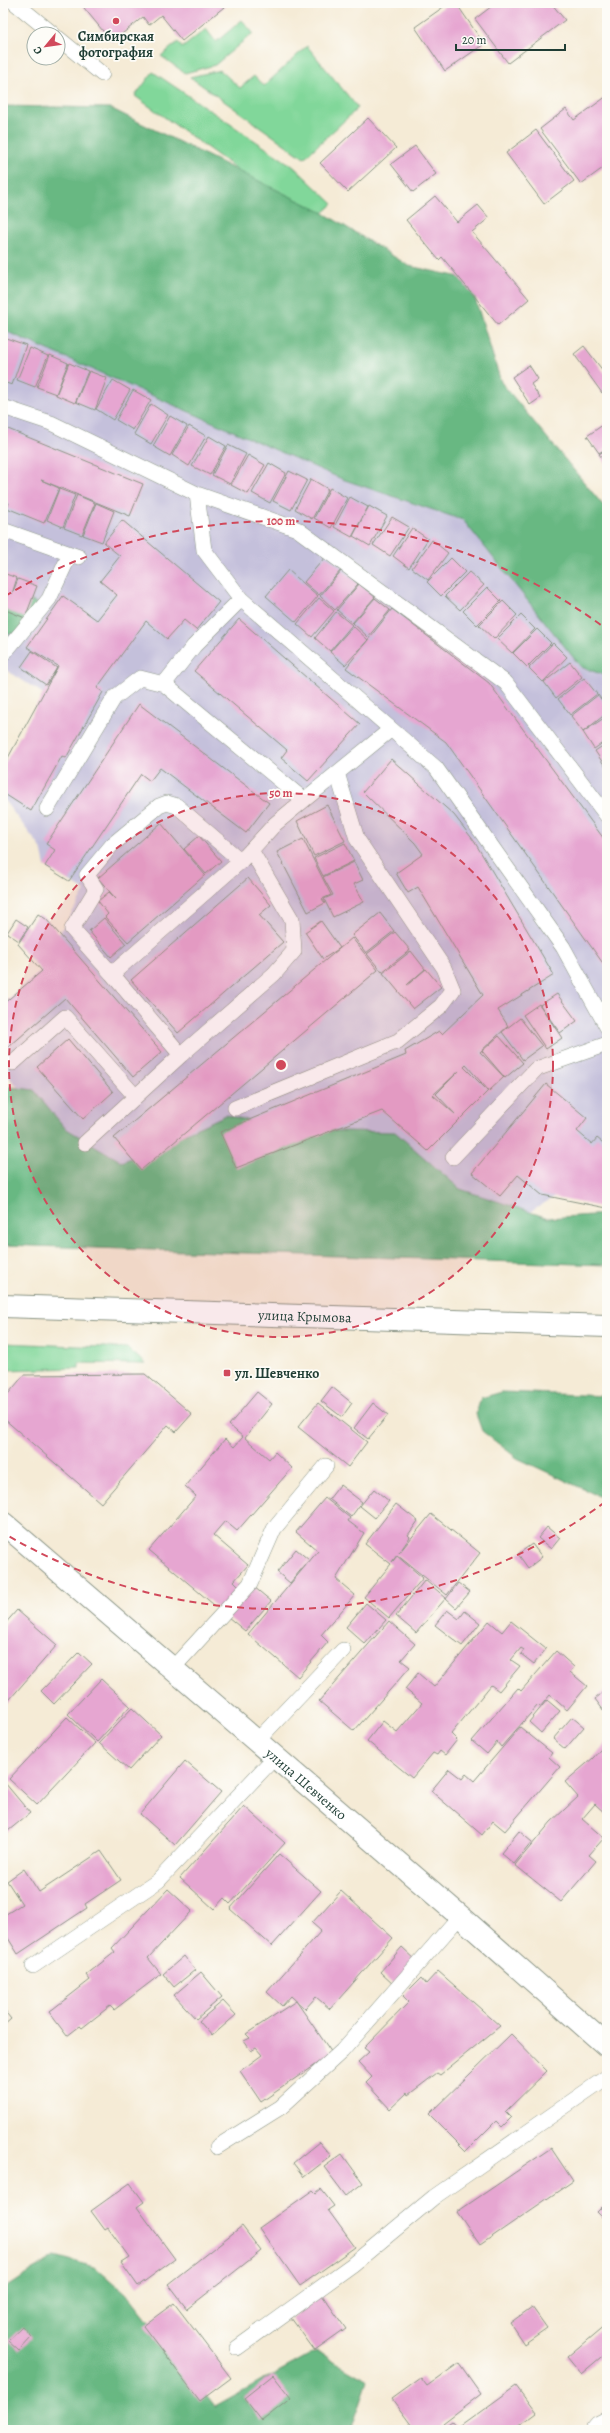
<svg xmlns="http://www.w3.org/2000/svg" width="610" height="2433" font-family="Alegreya,serif">
<style>
.industrial{fill:#c4c0db}
.green{fill:#81d79a;stroke:#508a67}
.forest{fill:#68b882;stroke:#447a5b}
.building{fill:#e6a6d1;fill-rule:evenodd}
.lines{fill:none;stroke-linecap:round;stroke-linejoin:round}
.lane-casing{stroke:#8a9485;stroke-width:16}
.street-casing{stroke:#8a9485;stroke-width:24}
.secondary-casing{stroke:#8a9485;stroke-width:24}
.lane{stroke:#fff;stroke-width:15}
.street{stroke:#fff;stroke-width:22}
.secondary{stroke:#fff;stroke-width:22}
.ring{fill:none;stroke:#d1495b;stroke-width:2;stroke-dasharray:7 5}
.poi-dot{fill:#d1495b;stroke:#fdfcf7;stroke-width:1.5}
.labels{text-anchor:middle;stroke-width:3.5;stroke-linejoin:round;paint-order:stroke}
.poi-label{font-size:14px;font-weight:bold;fill:#1f3d34;stroke:#fdfcf7}
.street-label{font-size:14px;fill:#1f3d34;stroke:#fdfcf7}
.centre{fill:#d1495b;stroke:#fdfcf7;stroke-width:2}
.ring-label{font-size:12px;text-anchor:middle;font-weight:bold;fill:#d1495b;stroke:#fdfcf7;stroke-width:3.5;stroke-linejoin:round;paint-order:stroke}
</style>
<rect width="100%" height="100%" fill="#fdfcf7"/>
<filter id="ink" filterUnits="userSpaceOnUse"><feTurbulence type="fractalNoise" baseFrequency=".025" numOctaves="2"/><feDisplacementMap in="SourceGraphic" scale="8" xChannelSelector="R" yChannelSelector="G"/><feConvolveMatrix kernelMatrix="1 2 1 2 8 2 1 2 1" color-interpolation-filters="sRGB"/></filter>
<filter id="wash" filterUnits="userSpaceOnUse"><feTurbulence type="fractalNoise" baseFrequency=".012" numOctaves="4" result="noise"/><feDisplacementMap in="SourceGraphic" scale="16" xChannelSelector="R" yChannelSelector="G"/><feGaussianBlur stdDeviation="0.9" result="paint"/><feColorMatrix in="noise" values="0 0 0 0 0 0 0 0 0 0 0 0 0 0 0 0 0 1.4 0 .05"/><feComposite in="paint" operator="in"/></filter>
<g filter="url(#wash)">
<rect width="100%" height="100%" fill="#f5ebd6"/>
<path class="industrial" d="M3 262 495 472 607 627V1164L503 1229 105 1187 3 1070V1004L41 971 18 944 38 914 46 919 59 934 85 891 45 866 41 848 3 799V767L44 694 3 668Z"/>
<path class="green" d="M242 20 253 33 215 65 185 73 161 56 178 42 182 48 206 29 216 42Z
M307 46 358 108 304 158 190 77 220 70 240 88 254 76 264 86Z
M153 72 294 167 333 204 312 223 135 96Z
M3 1343 127 1348 146 1364 79 1363V1368L3 1370Z"/>
<path class="forest" d="M3 106 110 108 322 212 409 266 469 279 501 382 602 504 607 508V676L581 667 463 520 342 479 3 330Z
M3 587 46 608 26 632 3 635Z
M3 1086 34 1090 65 1128 122 1162 226 1115 289 1130 395 1132 460 1189 548 1218 607 1214V1265L3 1245Z
M502 1392 607 1396V1500L517 1458 482 1431 476 1414 481 1398Z
M55 2256 95 2267 126 2294 215 2407 316 2351 368 2381 351 2430H3V2290Z"/>
<g id="blocks">
<path class="building" d="M80 3H229L182 41 161 15 149 25 143 17 112 42Z
M449 3H456L484 44 445 71 415 27Z
M496 3H551L565 20 508 63 475 19Z
M607 96V165L581 184 540 129 566 109 574 120Z
M368 118 396 148 348 192 320 163Z
M536 130 574 181 544 204 506 153Z
M415 146 436 174 413 192 391 164Z
M435 196 457 222 478 205 489 218 472 232 529 299 498 325 442 257 439 260 406 220Z
M3 337 26 345 12 385 3 382Z
M584 346 607 376V390L602 393 574 354Z
M30 348 48 356 35 387 17 380Z
M50 355 68 363 56 394 37 387Z
M69 363 88 371 75 403 56 395Z
M529 365 538 379 531 384 540 398 530 405 512 377Z
M89 371 107 378 95 410 76 402Z
M113 380 130 390 113 420 96 409Z
M133 390 151 400 133 430 116 420Z
M151 404 168 415 151 444 134 434Z
M170 416 187 426 170 456 153 446Z
M607 422V448L599 453 587 436Z
M189 426 206 436 189 466 172 455Z
M3 427 143 484 130 516 41 480 59 488 44 523 7 508 9 503 3 501Z
M209 436 226 446 210 475 192 466Z
M228 445 246 454 230 484 212 475Z
M607 449V465L599 454Z
M248 455 265 465 248 494 231 485Z
M269 463 286 473 270 503 252 493Z
M289 471 307 480 291 510 273 501Z
M311 479 328 489 312 519 295 509Z
M330 488 347 498 331 528 314 518Z
M59 489 75 495 63 527 47 520Z
M77 495 95 503 82 535 64 528Z
M350 497 368 507 352 537 334 527Z
M96 503 114 511 102 542 83 535Z
M369 506 387 516 370 546 353 536Z
M392 517 409 527 390 556 373 545Z
M122 520 219 602 196 630 184 620 167 639 146 621 97 688 103 692 66 758 62 756 31 811 3 793V767L58 666 27 647 63 596 97 620 117 595 100 581 120 556 104 543Z
M412 528 428 539 409 568 393 556Z
M432 540 448 553 428 580 412 568Z
M326 556 342 569 319 595 304 582Z
M451 558 465 572 441 596 427 582Z
M288 570 318 596 296 622 266 596Z
M342 570 358 584 335 610 320 596Z
M469 572 484 585 460 610 445 596Z
M3 573 17 578 12 594 18 579 37 586 25 618 3 609Z
M359 584 375 597 352 623 337 610Z
M487 587 501 601 477 625 463 611Z
M319 598 334 611 312 637 297 624Z
M375 598 390 610 368 637 353 623Z
M503 601 517 615 494 639 479 625Z
M392 609 489 683 607 843V969L446 742 346 668Z
M336 612 352 625 330 651 315 638Z
M521 615 535 629 512 653 497 639Z
M239 619 360 724 308 781 281 758 287 750 194 671Z
M353 626 368 640 345 665 330 652Z
M537 629 551 643 527 667 513 653Z
M553 643 567 657 543 682 529 668Z
M32 651 57 668 46 685 21 667Z
M570 662 582 677 556 698 544 682Z
M584 678 597 694 570 715 558 699Z
M598 695 607 707V713L583 732 571 716Z
M139 704 269 803 246 833 160 768 150 781 141 774 69 881 45 866 55 850 46 844Z
M607 716V740L594 749 583 732Z
M607 743V769L595 751Z
M391 759 454 815 474 841 554 975 498 1010 508 1026 480 1052 504 1077 489 1091 466 1065 464 1067 488 1091 428 1151 382 1111 236 1168 220 1132 406 1055 405 1051 439 1031 442 1034 483 995 418 887 408 893 396 873 423 854 415 843 363 792ZM459 1071 436 1094 455 1114 433 1095Z
M327 805 345 841 314 856 297 821Z
M161 823 205 875 128 942 105 917 108 914 98 901 109 892 116 899 98 878Z
M199 836 221 861 206 874 184 849Z
M303 839 331 895 322 899 325 903 308 912 277 852Z
M345 843 354 861 323 876 314 858Z
M354 862 363 880 354 884 364 902 333 917 324 899 333 895 323 877Z
M248 878 271 905 259 915 283 942 178 1033 131 980Z
M380 913 394 931 366 953 352 935Z
M38 914 46 919 162 1052 133 1077 65 998 3 1052V1004L42 971 18 944Z
M104 918 126 944 111 957 89 931Z
M16 919 28 927 19 941 7 933Z
M321 921 340 948 323 959 305 932Z
M395 932 410 950 382 972 367 954Z
M352 938 378 970 141 1170 114 1138Z
M411 951 425 969 407 985 426 969 441 987 413 1009 383 973Z
M557 994 577 1021 560 1033 540 1005Z
M539 1004 562 1038 546 1049 523 1015Z
M520 1018 542 1046 523 1060 502 1032Z
M499 1036 523 1063 505 1078 482 1051Z
M68 1039 113 1092 83 1119 37 1067Z
M546 1084 587 1118 577 1131 592 1144 597 1138 607 1146V1208L542 1195 518 1175 500 1196 472 1173Z
M145 1374 192 1414 176 1432 168 1425 101 1503 3 1418V1400L24 1375Z
M332 1387 352 1403 342 1417 321 1401Z
M257 1392 272 1404 245 1438 269 1459 275 1452 292 1468 237 1531 225 1521 213 1535 248 1565 234 1581 240 1587 220 1610 149 1550 196 1496 185 1486 225 1439 234 1447 243 1437 229 1425Z
M318 1403 367 1442 348 1467 298 1427Z
M373 1403 388 1415 368 1439 354 1428Z
M340 1485 362 1502 351 1517 329 1499Z
M374 1489 389 1501 375 1518 360 1506Z
M325 1498 350 1518 348 1521 364 1533 336 1579 355 1595 321 1635 328 1642 298 1677 248 1634 318 1551 296 1532Z
M396 1504 418 1521 408 1535 410 1537 399 1553 431 1514 480 1553 447 1595 397 1555 392 1562 397 1556 423 1578 389 1618 364 1597 391 1564 365 1544Z
M547 1527 560 1538 551 1549 538 1538Z
M532 1544 542 1557 528 1568 518 1554Z
M296 1549 309 1560 290 1583 277 1572Z
M425 1580 446 1598 416 1633 396 1616Z
M458 1583 470 1592 456 1608 446 1599Z
M254 1587 271 1601 245 1631 228 1617Z
M366 1603 386 1620 365 1644 346 1627Z
M17 1610 57 1645 3 1707V1626Z
M447 1610 459 1619 465 1611 480 1623 462 1646 435 1625Z
M389 1621 415 1644 401 1660 410 1667 354 1731 319 1701Z
M489 1621 502 1632 511 1621 546 1649 534 1664 521 1654 524 1650 521 1648 511 1660 520 1666 499 1691 491 1685 451 1734 457 1740 445 1755 440 1751 437 1755 433 1753 412 1778 367 1741 383 1721 397 1732 422 1703 405 1689 418 1673 434 1687Z
M556 1651 574 1667 570 1672 587 1686 567 1710 550 1695 540 1707 538 1705 501 1747 497 1742 487 1754 472 1741 518 1688 521 1691Z
M79 1652 92 1664 54 1704 41 1691Z
M101 1679 130 1706 97 1742 68 1714Z
M607 1689V1715L595 1699Z
M547 1700 560 1711 541 1733 529 1722Z
M132 1708 161 1735 129 1770 99 1743Z
M67 1717 95 1743 37 1805 9 1779Z
M572 1717 584 1727 565 1749 553 1739Z
M520 1727 552 1753 549 1757 560 1767 505 1831 493 1821 482 1835 431 1791 449 1769 462 1779 466 1774 474 1781Z
M607 1742V1815L595 1804 582 1819 604 1838 589 1855 596 1861 561 1902 515 1865 551 1822 578 1797 565 1782 593 1758Z
M185 1761 221 1792 175 1845 140 1814Z
M5 1783 30 1813 3 1835V1784Z
M244 1806 285 1843 230 1904 224 1898 214 1909 180 1878Z
M519 1831 532 1842 514 1864 501 1853Z
M101 1851 121 1880 85 1904 87 1908 18 1954 3 1930V1916L22 1904 7 1881 24 1869 39 1892Z
M279 1854 321 1891 272 1946 230 1909Z
M168 1889 192 1911 148 1958 161 1974 114 2010 110 2006 82 2028 80 2026 67 2036 49 2012 90 1980 86 1975 115 1952 112 1948Z
M341 1891 393 1938 330 2009 316 1997 305 2009 291 1996 282 2006 267 1992 321 1931 312 1923Z
M402 1947 417 1961 395 1986 380 1972Z
M184 1956 195 1970 174 1987 163 1974Z
M438 1971 500 2026 440 2075 437 2073 408 2095 407 2093 390 2109 366 2083 372 2077 358 2062 369 2052 364 2048 409 2002 403 1996 421 1978 426 1984Z
M201 1972 222 1997 196 2019 174 1995Z
M223 2001 236 2015 212 2036 199 2021Z
M296 2001 332 2053 261 2102 240 2071 262 2055 256 2048 251 2051 244 2041 250 2038 246 2034Z
M3 2009 11 2019 3 2026Z
M511 2034 547 2071 505 2112 511 2118 502 2127 496 2121 466 2151 429 2114Z
M319 2142 331 2156 304 2177 293 2163Z
M551 2148 573 2181 480 2245 457 2212Z
M342 2154 363 2183 346 2196 324 2167Z
M130 2183 144 2202 137 2207 175 2259 138 2286 121 2262 129 2257 108 2228 105 2230 91 2211Z
M321 2189 334 2206 328 2210 355 2247 300 2286 259 2228 313 2190 316 2193Z
M607 2202V2222L597 2212Z
M242 2226 261 2251 187 2309 168 2284Z
M322 2295 346 2329 315 2351 291 2318Z
M174 2303 231 2378 200 2401 143 2326Z
M532 2307 547 2328 524 2344 510 2323Z
M606 2324 607 2352 581 2374 567 2357Z
M23 2327 32 2337 19 2351 8 2341Z
M459 2363 481 2394 443 2423 445 2426 452 2421 458 2428 516 2386 536 2413 513 2430H415L392 2399 421 2378 427 2386Z
M273 2375 291 2398 262 2421 244 2398Z"/>
</g>
</g>
<g filter="url(#ink)">
<use href="#blocks" fill-opacity="0" stroke="#8a9485" stroke-width="1"/>
<g class="lines">
<g class="lane-casing">
<path id="lane" d="M15 3 53 34
M58 38 102 74
M3 407 51 423 197 494 204 550 241 599 436 768 563 947 607 1027
M197 494 297 529 506 683 607 816
M3 530 79 557
M5 652 49 599 70 554
M164 684 194 646 241 599
M304 800 390 730
M47 809 114 698 140 678 164 684 304 800 275 824 241 861 112 974 181 1055 85 1143
M112 974 72 929 96 889 87 875 112 845 159 806 167 803 177 806 241 861
M181 1055 274 974 294 951 292 920 251 850
M13 1063 65 1017 135 1096
M235 1108 398 1041 441 1006 453 990 444 968 357 839 337 773
M453 1157 536 1069 607 1044
M172 1669 250 1584 274 1529 326 1466
M256 1742 343 1650
M33 1966 158 1881 274 1758
M217 2147 281 2107 342 2051 460 1916
M237 2348 352 2265 434 2197 607 2077
M592 2430 597 2424 607 2419"/>
</g>
<g class="street-casing">
<g id="street">
<path id="s1" d="M3 1523 460 1916 607 2046"/>
</g>
</g>
<g class="secondary-casing">
<g id="secondary">
<path id="s2" d="M3 1306 607 1326"/>
</g>
</g>
<use href="#lane" class="lane"/>
<use href="#street" class="street"/>
<use href="#secondary" class="secondary"/>
</g>
</g>
<circle cx="281" cy="1065" r="272" fill="#d1495b" fill-opacity=".12"/>
<g class="ring">
<circle cx="281" cy="1065" r="272"/>
<path d="M605 1502A544 544 0 0 1 5 1534M5 596A544 544 0 0 1 605 628"/>
</g>
<g class="poi-dot">
<circle cx="116" cy="21" r="4"/>
<rect x="223" y="1369" width="8" height="8" rx="2"/>
</g>
<g class="labels">
<g class="poi-label">
<text x="116" y="41">Симбирская<tspan x="116" dy="16">фотография</tspan></text>
<text x="235" y="1378" text-anchor="start">ул. Шевченко</text>
</g>
<g class="street-label">
<text dy="5" stroke="none"><textPath href="#s2" startOffset="302">улица Крымова</textPath></text>
<text dy="5" stroke="none"><textPath href="#s1" startOffset="400">улица Шевченко</textPath></text>
</g>
</g>
<circle cx="281" cy="1065" r="6" class="centre"/>
<g class="ring-label">
<text x="281" y="525">100 m</text>
<text x="281" y="797">50 m</text>
</g>
<rect width="610" height="2433" fill="none" stroke="#fdfcf7" stroke-width="16"/>
<g transform="translate(46 46) rotate(241)"><circle r="19" fill="#fdfcf7" stroke="#a4b0a9"/>
<path d="M0-3L7 15L0 10L-7 15Z" fill="#d1495b"/>
<text y="-6" font-size="11" font-weight="bold" text-anchor="middle" fill="#1f3d34">С</text>
</g>
<path d="M456 44v6h109v-6" fill="none" stroke="#1f3d34" stroke-width="2"/>
<text x="462" y="44" font-size="12" fill="#1f3d34" stroke="#fdfcf7" stroke-width="3" paint-order="stroke">20 m</text>
</svg>
